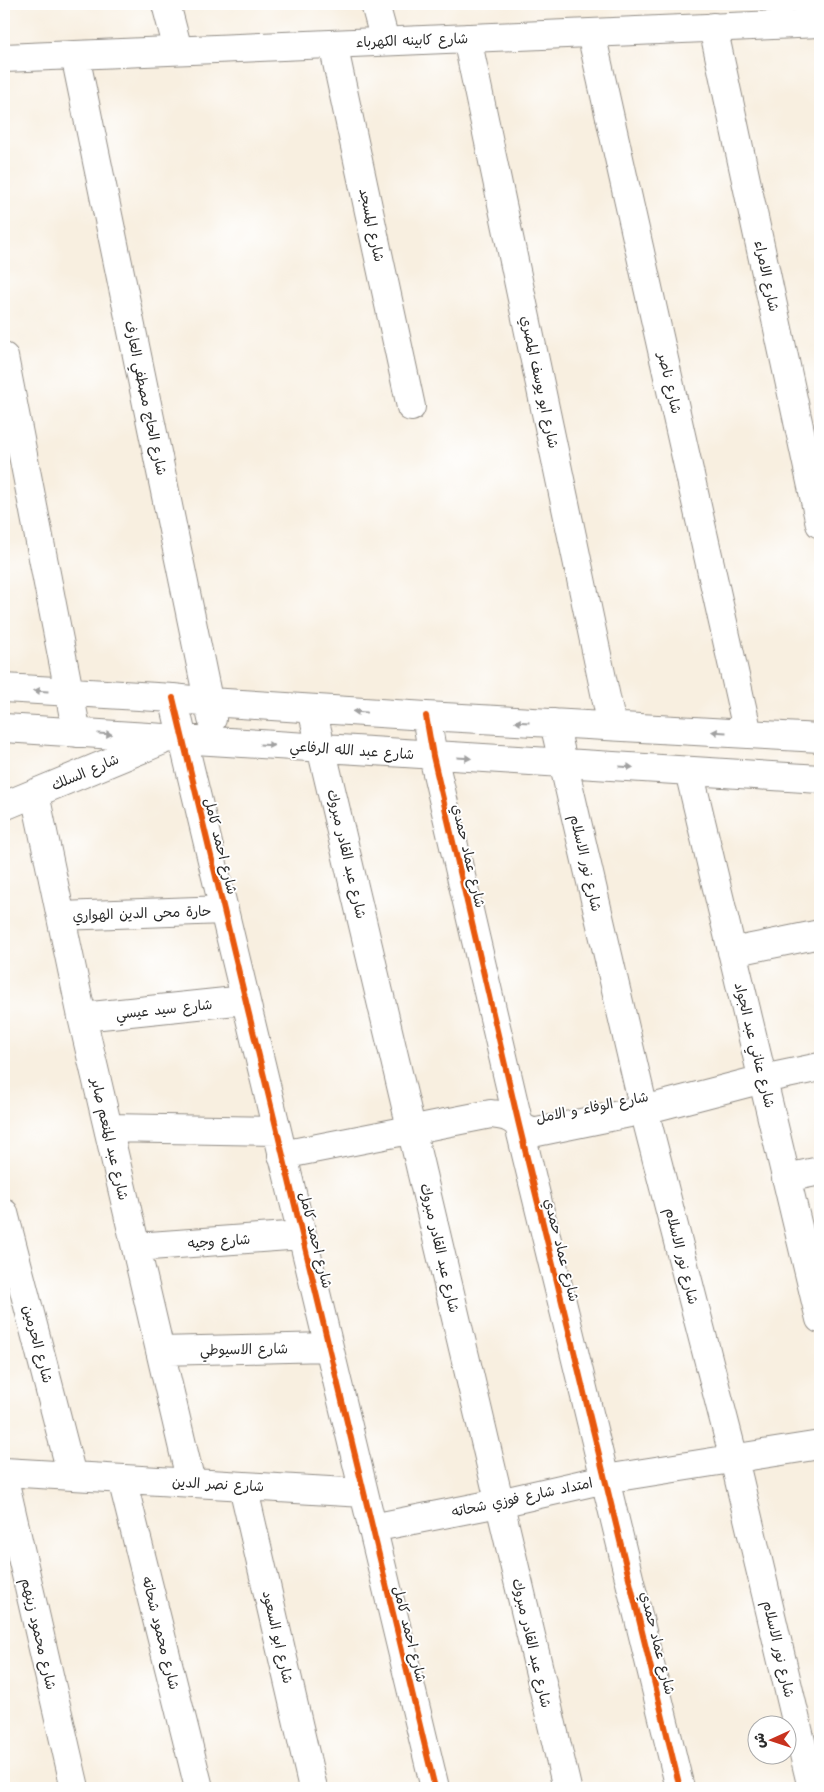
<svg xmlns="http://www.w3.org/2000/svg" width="824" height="1792" font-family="'Architects Daughter','Playpen Sans Arabic',sans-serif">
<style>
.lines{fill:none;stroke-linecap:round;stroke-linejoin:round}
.minor-casing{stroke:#928d86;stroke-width:30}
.minor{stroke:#fff;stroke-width:28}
.cycleway-casing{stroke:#fff;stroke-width:9}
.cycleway{stroke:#e8590c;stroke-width:6}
.oneway{fill:#a0a0a0}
.labels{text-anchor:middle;stroke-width:4;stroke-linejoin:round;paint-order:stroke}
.street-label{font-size:14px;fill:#2b2b2b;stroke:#fff}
</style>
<rect width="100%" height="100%" fill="#fff"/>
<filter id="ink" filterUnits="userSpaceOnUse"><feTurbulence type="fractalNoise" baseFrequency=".02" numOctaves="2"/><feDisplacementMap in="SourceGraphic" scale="10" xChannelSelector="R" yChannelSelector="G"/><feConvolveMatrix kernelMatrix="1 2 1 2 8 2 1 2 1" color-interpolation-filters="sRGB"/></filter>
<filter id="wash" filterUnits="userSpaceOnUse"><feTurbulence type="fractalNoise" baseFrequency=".0096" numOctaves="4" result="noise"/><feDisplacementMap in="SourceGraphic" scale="20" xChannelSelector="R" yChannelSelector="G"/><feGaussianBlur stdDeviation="1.12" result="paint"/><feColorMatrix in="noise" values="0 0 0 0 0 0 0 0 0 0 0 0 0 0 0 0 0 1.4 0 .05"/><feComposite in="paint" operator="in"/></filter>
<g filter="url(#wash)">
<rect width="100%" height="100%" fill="#f8efe0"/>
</g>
<g filter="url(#ink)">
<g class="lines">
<g class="minor-casing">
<path id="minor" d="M166 4 178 50
M375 4 385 41
M713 27 820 524
M591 33 748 734
M467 38 612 726
M333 44 411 407
M75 55 212 719
M4 58 820 23
M4 357 77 733
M4 688 173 698 210 702 426 716 820 738
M173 698 435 1788
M312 709 567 1788
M426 716 433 756 519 1125 680 1788
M554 723 644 1110 734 1459 812 1788
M4 728 820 779
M689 771 820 1319
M35 794 82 1017 191 1483
M4 806 161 741
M61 916 224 910
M732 952 820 934
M82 1017 245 1000
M108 1128 277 1131
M282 1155 491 1114C498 1115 505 1115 511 1119 521 1125 525 1132 537 1132L644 1110 763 1079 820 1067
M786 1178 820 1171
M4 1213 72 1476
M136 1247 302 1235
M160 1351 328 1347
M4 1472 364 1493
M4 1479 75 1788
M122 1479 199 1788
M243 1486 313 1788
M372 1528 499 1503 605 1479 820 1445"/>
</g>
<use href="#minor" class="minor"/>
<g class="cycleway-casing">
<path id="cycleway" d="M173 698 435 1788
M426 716 433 756 519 1125 680 1788"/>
</g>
<use href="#cycleway" class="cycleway"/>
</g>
<defs><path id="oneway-solid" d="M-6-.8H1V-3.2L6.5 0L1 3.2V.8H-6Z" transform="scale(1.25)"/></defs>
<g class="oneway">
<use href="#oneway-solid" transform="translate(41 691) rotate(-176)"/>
<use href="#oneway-solid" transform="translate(360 712) rotate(-176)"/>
<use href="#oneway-solid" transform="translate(522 722) rotate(-177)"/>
<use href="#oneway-solid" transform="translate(719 732) rotate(-177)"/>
<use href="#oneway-solid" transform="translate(105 734) rotate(3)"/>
<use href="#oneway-solid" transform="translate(267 745) rotate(3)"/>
<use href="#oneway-solid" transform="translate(464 758) rotate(3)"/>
<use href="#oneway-solid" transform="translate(626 767) rotate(3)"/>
</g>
</g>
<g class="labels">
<g class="street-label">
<text transform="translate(412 40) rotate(-2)" y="5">شارع كابينه الكهرباء</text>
<text transform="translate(372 225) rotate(78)" y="5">شارع المسجد</text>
<text transform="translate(767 276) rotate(78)" y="5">شارع الامراء</text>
<text transform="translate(540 382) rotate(78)" y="5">شارع ابو يوسف المصري</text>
<text transform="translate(670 383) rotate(77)" y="5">شارع ناصر</text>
<text transform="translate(146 398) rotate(78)" y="5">شارع الحاج مصطفي العارف</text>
<text transform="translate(352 750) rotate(4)" y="5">شارع عبد الله الرفاعي</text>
<text transform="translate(85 772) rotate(-23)" y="5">شارع السلك</text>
<text transform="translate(221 846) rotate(76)" y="5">شارع احمد كامل</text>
<text transform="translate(347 854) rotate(77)" y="5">شارع عبد القادر مبروك</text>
<text transform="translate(469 856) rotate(77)" y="5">شارع عماد حمدي</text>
<text transform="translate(586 863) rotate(77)" y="5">شارع نور الاسلام</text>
<text transform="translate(142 913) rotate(-2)" y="5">حارة محى الدين الهواري</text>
<text transform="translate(164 1009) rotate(-6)" y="5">شارع سيد عيسي</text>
<text transform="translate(755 1045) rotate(76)" y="5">شارع عناني عبد الجواد</text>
<text transform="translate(592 1107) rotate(-11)" y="5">شارع الوفاء و الامل</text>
<text transform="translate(110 1139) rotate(77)" y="5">شارع عبد المنعم صابر</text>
<text transform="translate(316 1240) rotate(76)" y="5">شارع احمد كامل</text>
<text transform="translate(219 1241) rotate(-4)" y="5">شارع وجيه</text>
<text transform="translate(440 1248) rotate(77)" y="5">شارع عبد القادر مبروك</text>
<text transform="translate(562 1250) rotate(76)" y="5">شارع عماد حمدي</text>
<text transform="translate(682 1256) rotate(76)" y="5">شارع نور الاسلام</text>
<text transform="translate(38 1344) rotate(75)" y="5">شارع الحرمين</text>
<text transform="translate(244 1349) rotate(-1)" y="5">شارع الاسيوطي</text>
<text transform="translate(218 1484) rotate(3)" y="5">شارع نصر الدين</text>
<text transform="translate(522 1497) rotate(-12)" y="5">امتداد شارع فوزي شحاته</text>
<text transform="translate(161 1633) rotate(76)" y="5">شارع محمود شحاته</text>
<text transform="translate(39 1634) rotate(77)" y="5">شارع محمود زينهم</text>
<text transform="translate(410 1634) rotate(76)" y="5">شارع احمد كامل</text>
<text transform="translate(278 1637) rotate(77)" y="5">شارع ابو السعود</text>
<text transform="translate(532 1643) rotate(77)" y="5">شارع عبد القادر مبروك</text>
<text transform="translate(658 1643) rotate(76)" y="5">شارع عماد حمدي</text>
<text transform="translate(779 1649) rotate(77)" y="5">شارع نور الاسلام</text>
</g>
</g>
<rect width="824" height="1792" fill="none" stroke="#fff" stroke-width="20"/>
<g transform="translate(772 1740) rotate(267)"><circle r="24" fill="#ffffff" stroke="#aaaaaa"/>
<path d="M0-4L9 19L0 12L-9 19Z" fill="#c8321e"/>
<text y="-8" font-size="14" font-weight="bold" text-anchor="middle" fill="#2b2b2b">ش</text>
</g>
</svg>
